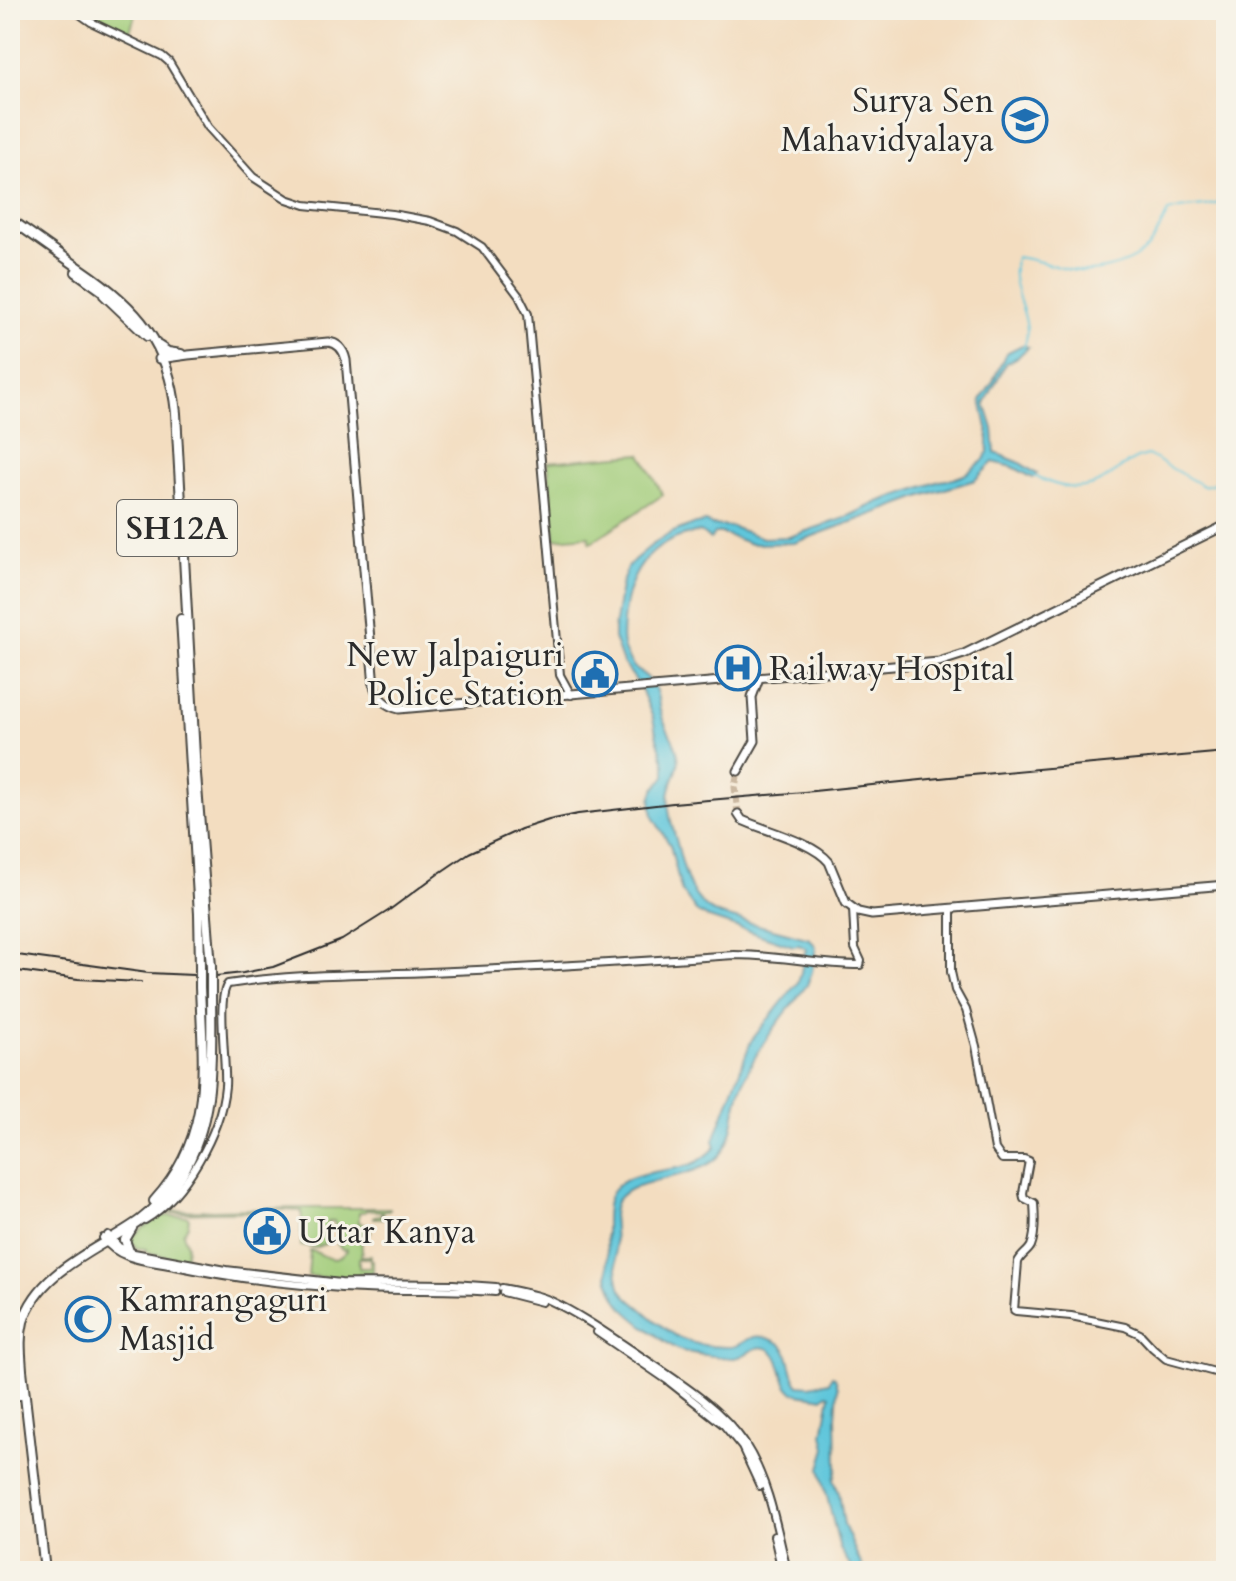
<svg xmlns="http://www.w3.org/2000/svg" width="1236" height="1581" font-family="Cardo,serif">
<style>
.green{fill:#a1cc79;stroke:#667c52;stroke-width:2}
.water{fill:#5fc6db;stroke:#457883;stroke-width:2}
.lines{fill:none;stroke-linecap:round;stroke-linejoin:round}
.stream{stroke:#5fc6db;stroke-width:2}
.secondary-tunnel{stroke:#cbb9a2;stroke-width:7;stroke-dasharray:7 3.5;stroke-linecap:butt}
.tertiary-casing{stroke:#494641;stroke-width:10}
.secondary-casing{stroke:#494641;stroke-width:11}
.primary-casing{stroke:#494641;stroke-width:12}
.tertiary{stroke:#fff;stroke-width:6}
.secondary{stroke:#fff;stroke-width:7}
.primary{stroke:#fff;stroke-width:8}
.rail{stroke:#2b2b2b;stroke-width:2}
.primary-bridge-casing{stroke:#494641;stroke-width:12;stroke-linecap:butt}
.primary-bridge{stroke:#fff;stroke-width:8}
.labels{text-anchor:middle;stroke-width:6;stroke-linejoin:round;paint-order:stroke}
.shield{fill:#f7f3e8;stroke:#686764;stroke-width:2}
.shield-label{font-size:32px;font-weight:bold;fill:#2b2b2b}
.poi-label{font-size:34px;fill:#2b2b2b;stroke:#f7f3e8;text-anchor:start}
</style>
<rect width="100%" height="100%" fill="#f7f3e8"/>
<filter id="ink" filterUnits="userSpaceOnUse"><feTurbulence type="fractalNoise" baseFrequency=".0125" numOctaves="2"/><feDisplacementMap in="SourceGraphic" scale="16" xChannelSelector="R" yChannelSelector="G"/><feConvolveMatrix kernelMatrix="1 2 1 2 8 2 1 2 1" color-interpolation-filters="sRGB"/></filter>
<filter id="wash" filterUnits="userSpaceOnUse"><feTurbulence type="fractalNoise" baseFrequency=".006" numOctaves="4" result="noise"/><feDisplacementMap in="SourceGraphic" scale="32" xChannelSelector="R" yChannelSelector="G"/><feGaussianBlur stdDeviation="1.8" result="paint"/><feColorMatrix in="noise" values="0 0 0 0 0 0 0 0 0 0 0 0 0 0 0 0 0 1.4 0 .05"/><feComposite in="paint" operator="in"/></filter>
<g filter="url(#wash)">
<rect width="100%" height="100%" fill="#f3ddc0"/>
<path class="green" d="M85 10H137L129 34Z
M641 454 663 495 590 543 589 536 555 539 548 462Z
M304 1208H390V1210L383 1211V1218H374V1216L381 1215V1211L366 1210 365 1212H359V1223L371 1225V1233H361L362 1252 361 1253V1256H371V1258H359V1268H370V1260H373V1273H359V1280L308 1276 310 1251C320 1251 327 1262 338 1258 342 1256 344 1253 347 1251V1249L343 1250 337 1244 340 1234 338 1233V1229H336L334 1221 328 1222V1228H326L324 1241 327 1243 316 1248 301 1246 302 1211 270 1209 269 1211 163 1213 166 1211Z
M159 1216H187L189 1218 188 1225 183 1233 187 1245 185 1261 146 1252V1249L136 1248 130 1238Z"/>
<path class="water" d="M1022 345 1028 347 1018 357 1006 363 985 403 993 429 995 453 1018 462 1037 474 1033 478 1013 467 993 462 975 480 925 495 794 543 751 544 721 533H715L710 539 700 532C654 539 630 568 624 613 623 624 620 639 624 649 626 655 632 666 637 670 643 674 647 676 651 682 659 693 657 698 660 710 663 726 675 738 678 755 681 770 670 781 669 796 667 812 673 828 677 843 684 871 689 901 717 914L810 939 816 947 812 972 807 985C780 1021 747 1057 737 1102 734 1121 732 1145 716 1159 693 1179 635 1178 619 1198 614 1203 614 1208 613 1215 615 1232 615 1276 621 1289 625 1297 636 1304 643 1310 672 1336 685 1346 725 1347 740 1348 742 1340 754 1337 760 1335 772 1339 777 1342 793 1349 788 1374 799 1385L810 1386 829 1382 832 1376 835 1377 838 1387 836 1416 837 1468 834 1480 839 1493 844 1525 864 1571H854L840 1549 820 1468 826 1448 823 1434 830 1395 827 1394 823 1398C815 1396 806 1396 799 1394 779 1390 785 1358 769 1349 756 1342 747 1357 734 1358 726 1358 686 1353 679 1350 667 1344 629 1316 621 1305 614 1296 611 1287 608 1276 608 1256 603 1219 608 1201 618 1166 671 1175 697 1162 704 1158 710 1153 716 1147L714 1140 751 1041 798 982C803 971 802 957 806 950L805 948 799 945 793 946 706 917 696 911 681 890 670 845 653 817 651 799 654 790 665 776V764L657 738 653 718 640 686 623 663 614 638V628L621 586 627 568 634 560 653 544 671 533 691 525 706 522 712 525 732 527 763 538 789 537 845 518 878 502 940 481 953 479 964 475 984 460 988 452V432L981 400 992 383 1006 353Z"/>
<g class="lines">
<path class="stream" d="M1023 348C1038 320 1005 290 1016 257 1035 259 1052 266 1071 270 1092 274 1124 267 1142 253 1154 244 1161 225 1168 212 1189 205 1205 209 1226 201
M1032 475C1059 488 1084 495 1110 476 1122 467 1132 458 1148 455L1203 486 1212 484 1226 474"/>
</g>
</g>
<g filter="url(#ink)">
<g class="lines">
<path class="secondary-tunnel" d="M738 814 735 787 738 771"/>
<g class="tertiary-casing">
<path id="tertiary" d="M74 10 91 22 162 56 169 62 208 127 253 177 287 199 305 205 392 214 430 221 457 231 482 247 519 296 528 314 560 675 571 695
M951 909V972L955 990 966 1010 976 1046 995 1149 1002 1159H1024L1029 1161 1023 1193 1024 1198 1034 1203C1035 1216 1036 1234 1031 1246 1028 1252 1021 1255 1018 1262L1014 1310 1016 1311 1071 1316 1125 1327 1140 1334 1153 1348 1166 1359 1226 1375
M145 1220C185 1196 221 1132 225 1086 227 1065 216 997 228 984 295 973 362 975 429 972 531 968 633 962 734 955 777 955 818 965 860 965L861 961 855 948 853 909
M108 1235 119 1247 134 1253 226 1270 341 1283 453 1284 496 1287
M103 1238C119 1261 150 1261 175 1266 238 1279 302 1287 365 1289 408 1291 451 1289 495 1292
M502 1288C518 1291 535 1294 549 1300 579 1314 606 1333 633 1351 670 1376 720 1406 745 1444 769 1481 777 1529 787 1571
M503 1292 542 1302
M597 1332 667 1380 724 1425 742 1447 760 1486
M774 1536 782 1571"/>
</g>
<g class="secondary-casing">
<path id="secondary" d="M159 359 188 355 328 342C339 343 344 351 346 360L374 686C378 699 386 706 399 709L939 662 964 654 1226 525
M738 771 755 741 752 697 759 678
M738 814 742 820C766 831 813 842 829 862L846 903 858 912 872 915 1226 885"/>
</g>
<g class="primary-casing">
<path id="primary" d="M10 219C34 236 57 252 81 269 137 307 169 343 176 413L196 774 211 967
M76 272 111 297
M104 295 147 336
M159 346 168 352 181 354
M181 619 199 914 200 966
M154 1201C214 1135 203 1069 200 987
M129 1251 125 1240 132 1228
M20 1395C13 1376 8 1352 14 1332 15 1326 19 1320 21 1314
M45 1571 22 1370C21 1354 19 1338 23 1322 38 1270 100 1249 140 1220 156 1208 170 1193 181 1176 217 1118 211 1052 211 987"/>
</g>
<use href="#tertiary" class="tertiary"/>
<use href="#secondary" class="secondary"/>
<use href="#primary" class="primary"/>
<path class="rail" d="M10 954 148 973 216 976 243 973 273 967 342 940 388 911 438 874 469 853 521 829 549 820 578 814 673 803 804 792 950 777 1226 752
M10 970 78 979 141 982"/>
<g class="primary-bridge-casing">
<path id="primary-bridge" d="M200 966V987
M211 967V987"/>
</g>
<use href="#primary-bridge" class="primary-bridge"/>
</g>
</g>
<defs>
<g id="university-ring" transform="scale(2.3)"><circle r="9.5" fill="#f7f3e8" stroke="#1f6fb2" stroke-width="1.5"/><path d="M0-5L7-2L0 1L-7-2ZM-4 1L0 2.5L4 1V4Q0 6-4 4Z" fill="#1f6fb2"/></g>
<g id="hospital-ring" transform="scale(2.3)"><circle r="9.5" fill="#f7f3e8" stroke="#1f6fb2" stroke-width="1.5"/><path d="M-5-5h3v3.5h4V-5h3V5h-3V1.5h-4V5h-3Z" fill="#1f6fb2"/></g>
<g id="civic-ring" transform="scale(2.3)"><circle r="9.5" fill="#f7f3e8" stroke="#1f6fb2" stroke-width="1.5"/><path d="M-.6-6.5H3V-4.5H.6V-3L4-1V1h2V6H-6V1h2V-1L-.6-3ZM-1.2 2.5V6h2.4V2.5Z" fill="#1f6fb2"/></g>
<g id="mosque-ring" transform="scale(2.3)"><circle r="9.5" fill="#f7f3e8" stroke="#1f6fb2" stroke-width="1.5"/><path d="M3.5-4.9A6 6 0 1 0 3.5 4.9A5 5 0 1 1 3.5-4.9Z" fill="#1f6fb2"/></g>
</defs>
<g fill-rule="evenodd">
<use href="#university-ring" x="1025" y="120"/>
<use href="#hospital-ring" x="738" y="668"/>
<use href="#civic-ring" x="595" y="674"/>
<use href="#civic-ring" x="267" y="1231"/>
<use href="#mosque-ring" x="88" y="1319"/>
</g>
<g class="labels">
<rect class="shield" x="117" y="500" width="120" height="56" rx="6"/>
<g class="shield-label">
<text x="177" y="539">SH12A</text>
</g>
<g class="poi-label">
<text x="994" y="112" text-anchor="end">Surya Sen<tspan x="994" dy="39">Mahavidyalaya</tspan></text>
<text x="564" y="666" text-anchor="end">New Jalpaiguri<tspan x="564" dy="39">Police Station</tspan></text>
<text x="769" y="680">Railway Hospital</text>
<text x="298" y="1243">Uttar Kanya</text>
<text x="119" y="1311">Kamrangaguri<tspan x="119" dy="39">Masjid</tspan></text>
</g>
</g>
<rect width="1236" height="1581" fill="none" stroke="#f7f3e8" stroke-width="40"/>
</svg>
